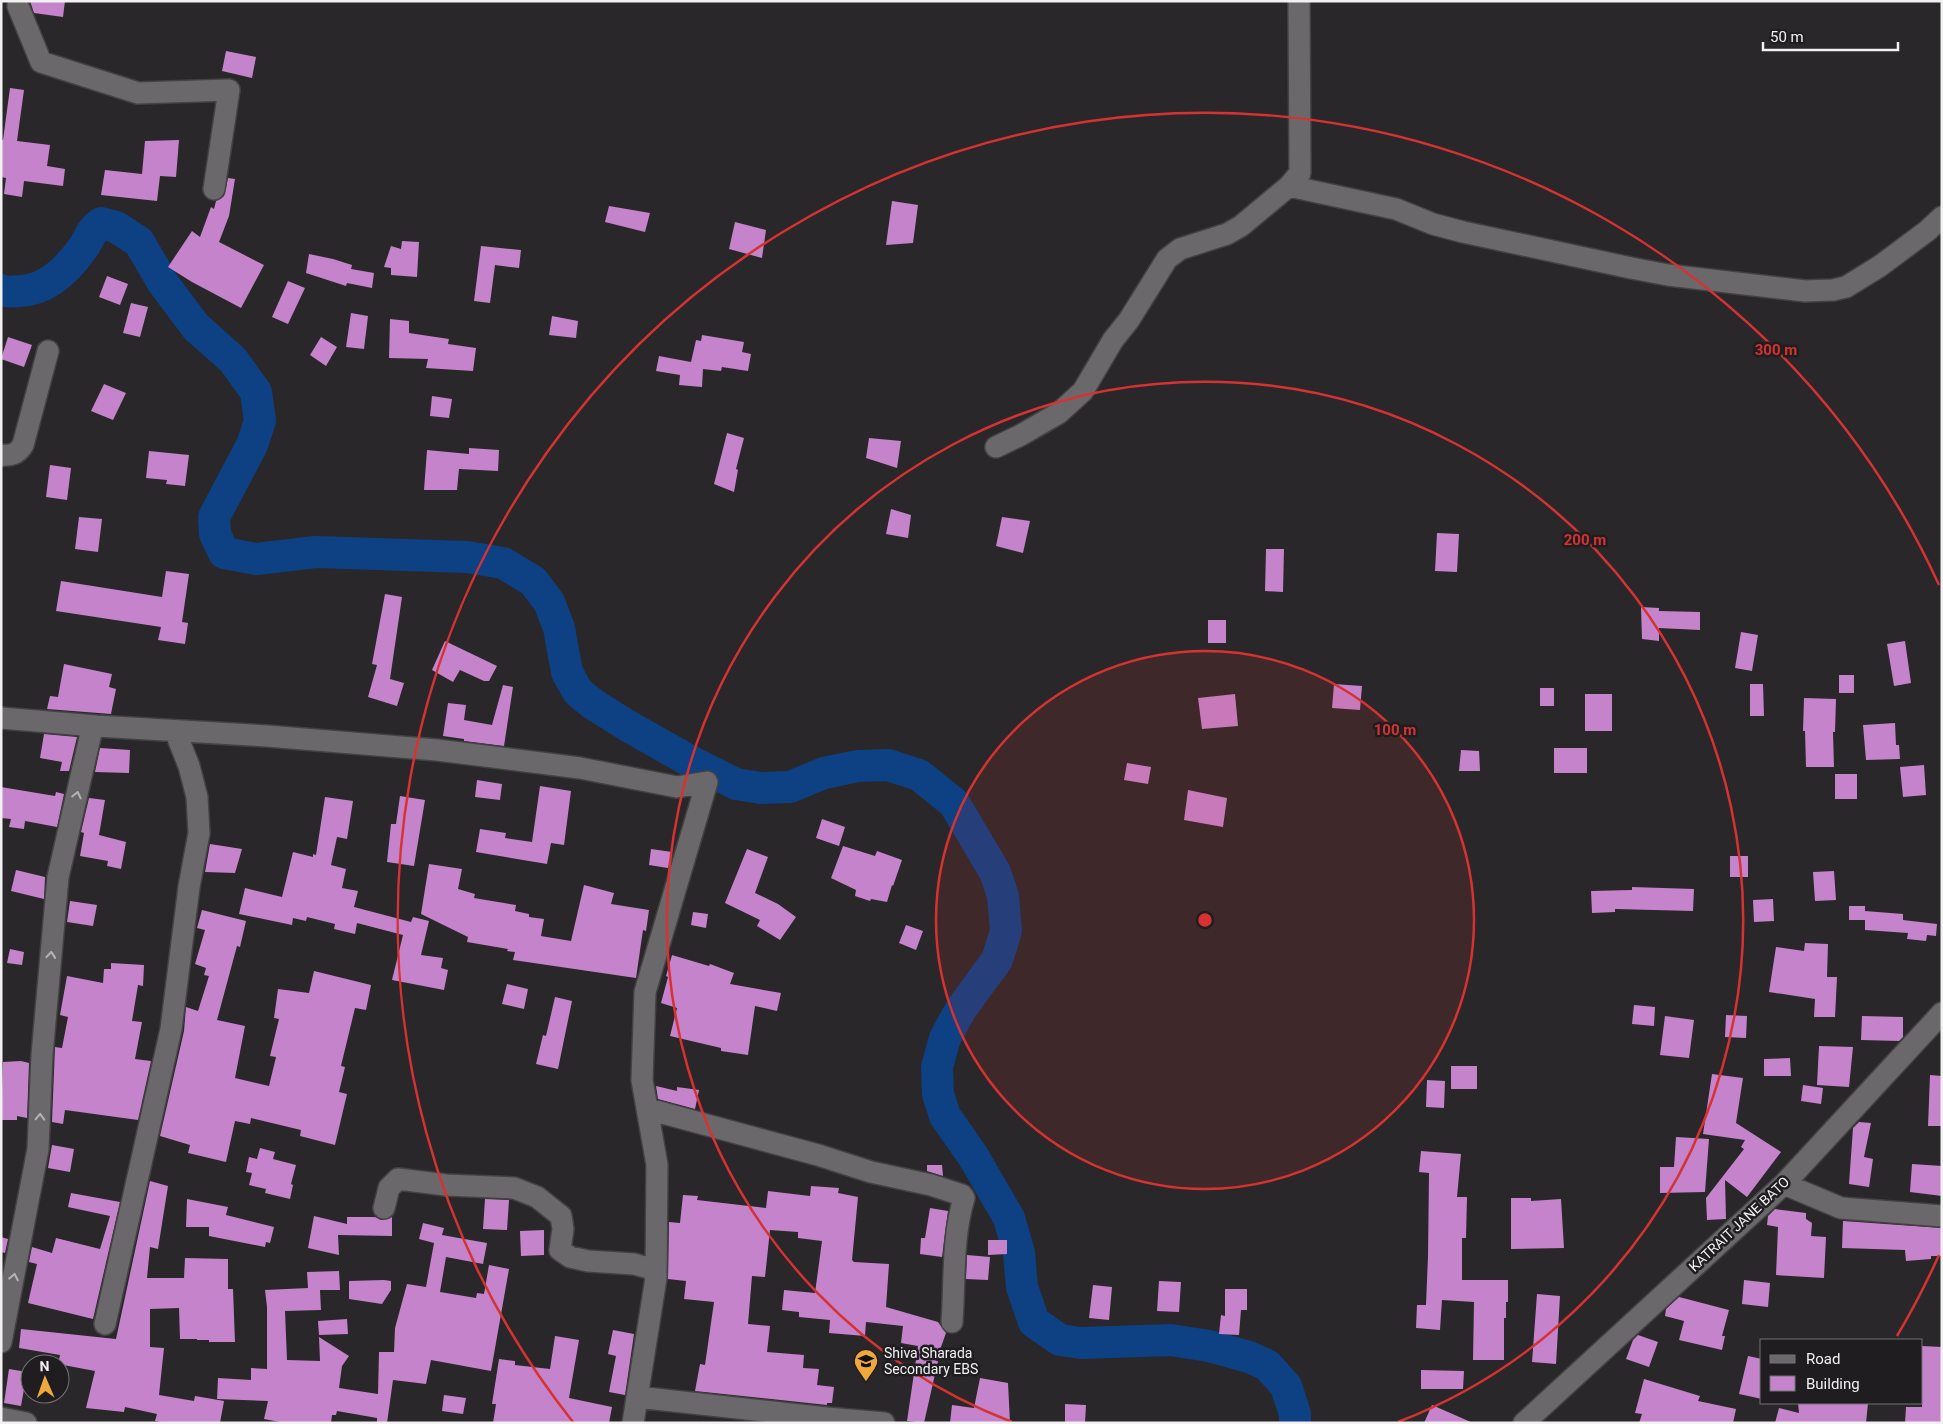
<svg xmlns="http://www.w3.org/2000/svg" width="1943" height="1424" font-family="Roboto,sans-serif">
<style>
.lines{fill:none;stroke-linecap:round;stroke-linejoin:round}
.river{stroke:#0e4084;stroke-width:32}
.building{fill:#c583cc}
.minor-casing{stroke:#434243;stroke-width:24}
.minor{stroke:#6b686b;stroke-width:21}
.oneway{stroke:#b5b3b5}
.ring{fill:none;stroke:#d73232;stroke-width:2.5}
.labels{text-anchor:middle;stroke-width:5;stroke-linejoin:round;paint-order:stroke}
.street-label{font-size:14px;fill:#f2f1f2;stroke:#1f1d20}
.poi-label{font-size:14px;fill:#f2f1f2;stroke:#1f1d20;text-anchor:start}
.centre{fill:#d73232;stroke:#1f1d20;stroke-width:2.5}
.ring-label{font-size:15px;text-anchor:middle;font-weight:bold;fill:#d73232;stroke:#1f1d20;stroke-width:5;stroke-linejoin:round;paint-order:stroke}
</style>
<rect width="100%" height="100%" fill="#292729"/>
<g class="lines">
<path class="river" d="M1 290C7 293 14 291 20 291 49 290 70 267 85 245 90 236 92 229 101 223L116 227 139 242 163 283 196 327 233 360 256 392 260 421 252 445 214 517 215 534 224 553 256 559 316 552 467 557 503 563 533 581 549 602 559 628 567 672 578 692 593 704 628 726 688 760 736 784 761 788 790 787 824 773 858 766 888 765 919 775 954 803 995 872 1003 896 1006 931 997 960 961 1009 945 1038 937 1067 938 1094 945 1116 973 1156 1009 1218 1019 1253 1022 1287 1034 1322 1060 1340 1081 1343 1171 1340 1209 1346 1249 1357 1267 1365 1286 1386 1295 1414V1423"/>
</g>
<path class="building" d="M30 1H65L63 17 34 13Z
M226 51 256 57 252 78 222 71Z
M10 88 24 90 17 141 50 145 47 166 65 169 63 186 24 181 22 197 4 194 6 178 1 177V140H3Z
M179 140 176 177 160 176 157 201 101 195 105 170 142 174 145 141Z
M228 178 235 179 229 216 219 242 264 265 241 308 192 282 168 267 192 231 200 237 211 207 214 209 216 201 224 196Z
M892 201 918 205 913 243 886 245Z
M609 206 650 213 645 232 605 222Z
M735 222 766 230 762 258 729 249Z
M402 241 419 242 417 277 391 275V268L384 267 391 246 401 249Z
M481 246 521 250 519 268 495 265 490 303 474 301Z
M309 254 333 259 352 265 351 269 374 273 372 288 347 283 346 286 306 273Z
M107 276 128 284 120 305 99 297Z
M288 281 305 288 288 324 272 317Z
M131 303 148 307 140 337 123 333Z
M351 313 368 316 364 349 346 347Z
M552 316 578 321 576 338 549 335Z
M390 319 409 321V333L449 339 448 344 476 348 473 371 426 368 428 359 389 358Z
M702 335 744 342 742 352 751 354 748 371 722 367 721 371 703 369 702 387 679 385 680 375 656 371 659 356 691 362 696 340 701 341Z
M8 337 32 345 24 367 1 359Z
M321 337 337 347 326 366 310 355Z
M104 384 126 393 113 420 91 411Z
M432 396 452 399 449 418 430 416Z
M727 433 744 438 736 469 738 470 734 492 714 484Z
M869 438 901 441 897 468 866 458Z
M469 448 499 450 498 471 459 469 457 490H424L427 450 469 454Z
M149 451 189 455 185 486 166 484 167 480 146 478Z
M50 465 71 468 67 500 46 497Z
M891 509 911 515 908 538 886 534Z
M79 517 102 519 98 552 75 549Z
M1002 517 1030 521 1023 553 996 546Z
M1437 533 1459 534 1457 572 1435 571Z
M1266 549H1284L1283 592 1265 591Z
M166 571 189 574 182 622 188 623 185 644 158 640 161 627 56 611 61 581 162 597Z
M385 594 402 597 390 679 404 683 397 706 368 697 377 665 372 664Z
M1641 607 1659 608V611L1700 612V630L1659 628V641L1642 639Z
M1208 620H1226V643H1208Z
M1741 632 1758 635 1752 671 1735 668Z
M445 641 497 666 489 681H484L460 670 453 682 432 670Z
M1905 641 1911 683 1894 686 1887 644Z
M64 664 112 674 109 687 116 689 111 714 47 709 50 696 58 697Z
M1839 675H1854V693H1839Z
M1334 684 1362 686 1360 710 1332 708Z
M1750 684H1763L1764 716H1750Z
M503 685 513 687 504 746 464 741V739L443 736 448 703 466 705 464 720 492 725Z
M1540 688H1554V706H1540Z
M1235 694 1238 726 1202 729 1198 698Z
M1585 694H1612V731H1585Z
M1804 698 1836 699 1835 732H1833L1834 767H1806L1805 731H1803Z
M1895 723 1896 745H1899L1900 759 1866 760 1863 725Z
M44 734 77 737 69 771H60L62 762 40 758Z
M100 748 130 750 129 773 95 772Z
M1554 748H1587V773H1554Z
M1461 750 1479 751 1480 771H1459Z
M1127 763 1151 767 1148 784 1124 780Z
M1924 765 1926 795 1903 797 1900 767Z
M1835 774H1857V799H1835Z
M477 780 502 784 500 800 475 797Z
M540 786 571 791 564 845 551 843 547 864 476 852 480 829 506 833 505 838 532 842Z
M1 787 55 796 56 792 64 794 57 827 25 821 24 829 9 827 11 819 1 818Z
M1188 790 1227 798 1223 827 1184 820Z
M400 796 425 800 414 866 387 862 391 824H396Z
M325 797 353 801 347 839 337 837 331 865 346 869 342 888 358 891 354 907 411 922 413 917 429 921 421 955 443 958 441 968 448 970 444 990 392 980 403 935 357 923 355 934 334 929 335 924 307 917 306 921 293 918 292 925 239 914 245 888 282 897 293 852 313 857V854L316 855Z
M89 798 105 800 99 835 126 842 121 869 107 866 108 861 80 856 84 833 81 832Z
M822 819 845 827 839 846 816 838Z
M210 844 242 849 235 873 205 872Z
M843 846 875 856 877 851 902 860 893 886 892 885 887 902 871 899 870 901 855 896 856 890 831 878Z
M651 849 672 852 668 868 649 865Z
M747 849 768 857 755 893 778 904 796 917 780 940 757 926 760 920 725 903Z
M1730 856H1748V877H1730Z
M429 864 462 869 458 889 475 894 474 898 516 905 515 911 529 914V917L544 919 541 936 571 941 584 885 614 893 611 904 649 910 646 931 643 930 636 978 513 960 515 952 507 951 508 949 467 942 468 937 421 914Z
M16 870 45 877 44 899 11 891Z
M1834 871 1836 900 1815 901 1813 872Z
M1632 887 1694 889 1693 911 1615 909V912L1592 913 1591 891 1632 890Z
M1773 899 1774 921 1754 922 1753 900Z
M70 901 97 905 93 926 67 922Z
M1849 906H1865V920H1849Z
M202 910 246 921 240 947 237 946 217 1020 245 1026 235 1078 269 1086 276 1057 270 1056 279 1019 274 1018 278 989 309 993 314 971 371 985 366 1010 355 1008 341 1066 345 1067 339 1092 347 1094 335 1145 300 1136 301 1130 251 1118 250 1124 235 1121 226 1162 188 1153 190 1145 160 1136 184 1031 186 1007 198 1011 209 976 204 975 206 968 195 964 205 930 197 928Z
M1865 911 1903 914V920L1937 924 1936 936 1927 935 1926 941 1907 939 1908 933 1865 930Z
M693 912 708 914 706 928 691 925Z
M906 925 923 931 916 950 899 943Z
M1805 943 1828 944 1827 977H1837L1835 1017H1814L1815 999 1769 992 1776 947 1804 951Z
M10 949 24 952 22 965 7 963Z
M672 955 709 966 710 964 734 973 730 984 781 993 777 1011 755 1006 748 1055 721 1051V1048L670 1036 677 1008 661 1003 668 977 666 976Z
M111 963 144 965 143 986 138 985 132 1021 142 1022 135 1059 151 1061 138 1120 65 1110 63 1124 52 1122 55 1047 62 1048 68 1017 60 1015 67 976 103 983 104 969H111Z
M507 984 528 989 524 1009 502 1004Z
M555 997 572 1001 558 1069 536 1064 543 1035 546 1036Z
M1634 1005 1655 1007 1654 1026 1632 1024Z
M1726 1015 1747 1016 1746 1038 1725 1037Z
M1665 1016 1694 1020 1689 1058 1660 1055Z
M1862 1016 1903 1017V1037L1899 1041 1861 1040Z
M1819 1046 1853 1047 1849 1087 1817 1085Z
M1790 1058 1791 1076H1764V1059Z
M21 1061 29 1063 27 1118 17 1116V1120H1L3 1062Z
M1451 1066H1477V1089H1451Z
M1712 1074 1743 1078 1736 1123 1781 1152 1747 1197 1725 1180 1726 1219 1707 1220 1706 1198 1744 1149 1741 1147 1745 1140 1703 1134Z
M1930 1075 1942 1076V1126H1928Z
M1427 1080 1445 1081 1444 1108 1426 1107Z
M1803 1085 1823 1088 1821 1104 1801 1101Z
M656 1086 677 1091V1087L699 1090 695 1109 658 1099Z
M1859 1122 1871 1123 1864 1157 1873 1159 1869 1187 1849 1184 1853 1128Z
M1676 1137 1709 1139 1705 1192 1660 1193V1167H1674Z
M52 1145 74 1149 70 1172 48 1168Z
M260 1148 275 1152 273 1159 296 1165 291 1184 293 1185 290 1199 265 1193 266 1189 249 1185 252 1173 246 1172 249 1157 257 1159Z
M1421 1151 1461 1154 1457 1197H1467L1466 1238H1462V1280H1508V1302H1506V1318H1504V1360H1473L1474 1302 1442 1300 1440 1330 1416 1328 1417 1305H1426L1428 1256 1429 1173 1419 1172Z
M1912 1164 1942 1166V1196L1910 1192Z
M927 1165H942L943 1176 927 1171Z
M150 1181 168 1186 158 1249 150 1247 147 1278H184L185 1258 228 1259V1289H233L235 1342H209V1340H197V1339H180L179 1308 150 1309V1347L164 1348 159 1395 194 1401 195 1396 224 1401 220 1423H167L155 1421 157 1414 125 1407 124 1412 86 1408 95 1371 58 1364 60 1355 19 1348 21 1329 116 1339Z
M811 1186 839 1188 838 1193 858 1197 852 1260 854 1262 889 1264 886 1307 938 1322 946 1333 936 1361H938L924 1423 907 1421 918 1346 901 1343 903 1326 866 1322 865 1336 829 1333 830 1320 799 1317V1312L782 1310 784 1290 815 1293 822 1241 798 1238V1232L770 1230 765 1277 752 1276 748 1324 770 1326 767 1352 804 1355 803 1368 819 1369 817 1385 834 1387 832 1403H827V1405L695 1391 700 1364 705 1365 714 1302 684 1299 686 1281 668 1279 669 1222 680 1223 683 1195 698 1196 697 1200 766 1208 768 1191 810 1196Z
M71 1193 120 1202 93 1319 28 1303 37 1264 29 1262 32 1247 52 1253 56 1238 100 1249 110 1216 68 1207Z
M1511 1198H1531V1201L1561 1199 1564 1248 1511 1249Z
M187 1199 228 1207 226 1215 274 1227 270 1243 266 1242 265 1247 209 1236V1227H186Z
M485 1199 509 1200 507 1230 483 1229Z
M930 1208 948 1211 942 1257 920 1254 921 1238H925Z
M1775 1209 1806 1213V1219L1812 1223 1811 1236 1826 1237 1824 1278 1776 1275 1778 1227 1767 1225 1768 1216Z
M314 1216 347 1224V1217H375L381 1220 392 1217V1236L338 1235 339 1255 308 1248Z
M1843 1221 1942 1228V1256H1931V1259L1906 1261 1905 1250 1842 1248Z
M423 1223 444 1228 442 1235 487 1243 483 1264 446 1257 440 1292 476 1298 477 1293 484 1294 489 1265 509 1269 491 1371 431 1360 426 1384 393 1380 387 1423 377 1422V1418L337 1411 336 1415H332L331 1423H285L264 1419 268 1401 217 1399 218 1378 251 1380V1368L267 1369V1307L265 1290 308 1288 307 1272 339 1271 340 1290H320L321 1310 285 1311 287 1360 320 1361 319 1337 349 1356 342 1366 339 1388 378 1394 379 1352H394L395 1328 407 1284 426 1287 434 1243 419 1239Z
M544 1230V1255L521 1256 520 1231Z
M1 1237 8 1239 5 1253 1 1252Z
M988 1240H1007V1254L988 1255Z
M967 1255 990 1257 988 1280 966 1279Z
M384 1280 391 1281V1290L382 1304 349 1299V1281Z
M1744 1280 1770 1283 1768 1307 1742 1304Z
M1159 1281 1181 1282 1179 1312 1157 1311Z
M1093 1285 1112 1287 1109 1320 1089 1318Z
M1225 1289H1247V1310H1241L1239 1335 1219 1334 1221 1315 1225 1316Z
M1537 1294 1560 1296 1556 1364 1532 1362Z
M1679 1297 1729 1310 1722 1336H1725L1722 1350 1679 1340 1684 1321 1665 1316 1666 1309Z
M347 1319 348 1334 319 1335 318 1321Z
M613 1330 634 1334 625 1395 609 1392 616 1356 608 1354Z
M1638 1335 1658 1342 1649 1367 1626 1359 1633 1340Z
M555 1336 579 1340 569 1398 612 1407 609 1423H493L496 1404H492L499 1359 515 1361V1365L550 1369Z
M1922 1346 1942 1347V1423H1905L1906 1407H1922Z
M1748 1356 1762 1359V1399L1739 1394Z
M9 1369 27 1372 21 1406 4 1403Z
M1421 1370 1464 1371 1463 1389H1421Z
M980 1378 1008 1383 1010 1423H950L952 1405 974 1408Z
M1644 1379 1700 1396 1698 1401 1736 1409 1733 1423H1639L1642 1414 1635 1413Z
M444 1395 466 1398 463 1414 442 1411Z
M1798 1403H1868L1866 1423H1775L1779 1408 1799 1413Z
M1065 1404 1086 1405 1085 1423H1065Z
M1432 1405 1473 1423H1424Z"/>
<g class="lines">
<g class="minor-casing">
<path id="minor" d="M18 6 41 62 138 93 229 90 214 189
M1289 186 1396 209 1433 224 1463 232 1631 268 1668 275 1805 291 1833 290 1846 287 1880 266 1927 231 1942 217
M996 447 1021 435 1059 413 1083 391 1113 340 1129 320 1167 259 1180 249 1227 234 1241 226 1289 186 1300 173 1299 1
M1 455C12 456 17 454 23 445L48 351
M1 718 96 726
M648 1109 818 1155 871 1172 931 1185 962 1195 964 1198C952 1238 955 1280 952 1322
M1784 1184 1841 1208 1942 1216
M384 1208 389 1188 398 1179 446 1185 514 1188 537 1197 561 1216 563 1229 560 1250 570 1257 588 1261 634 1264 652 1269 656 1278
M105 1324 171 1029 189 887 199 833 197 797 189 766 175 731
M1 1342 38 1149 42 1055 58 877 91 733 96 726 267 736 437 750 580 768 677 787 707 782 645 992 642 1080 657 1165 656 1278 633 1423
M637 1397 827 1418 884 1423
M1 1418 26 1423
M1524 1423 1784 1184 1942 1013"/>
</g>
<use href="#minor" class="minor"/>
</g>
<defs><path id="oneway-chevron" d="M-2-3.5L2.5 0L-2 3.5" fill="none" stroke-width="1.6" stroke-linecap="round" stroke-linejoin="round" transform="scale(1.25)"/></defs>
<g class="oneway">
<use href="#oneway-chevron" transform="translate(77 795) rotate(-77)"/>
<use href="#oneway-chevron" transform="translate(51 955) rotate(-85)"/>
<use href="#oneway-chevron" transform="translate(40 1117) rotate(-88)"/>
<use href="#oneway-chevron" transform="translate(14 1277) rotate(-79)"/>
</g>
<circle cx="1205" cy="920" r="269" fill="#d73232" fill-opacity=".12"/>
<g class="ring">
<circle cx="1205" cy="920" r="269"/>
<path d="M1012 1422A538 538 0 1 1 1398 1422"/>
<path d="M1939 1255A807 807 0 0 1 1897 1336M573 1422A807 807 0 1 1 1939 585"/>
</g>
<defs>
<g id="school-pin" transform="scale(1.25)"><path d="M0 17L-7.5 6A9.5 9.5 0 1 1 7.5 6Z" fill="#eea83c" stroke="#1f1d20"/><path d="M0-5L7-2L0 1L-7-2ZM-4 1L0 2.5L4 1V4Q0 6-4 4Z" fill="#111"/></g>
</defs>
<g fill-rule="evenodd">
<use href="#school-pin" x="866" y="1361"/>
</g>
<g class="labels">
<g class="street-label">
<text transform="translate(1739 1224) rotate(-43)" y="5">KATRAIT JANE BATO</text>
</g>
<g class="poi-label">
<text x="884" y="1358">Shiva Sharada<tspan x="884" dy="16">Secondary EBS</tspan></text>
</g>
</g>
<circle cx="1205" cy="920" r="8" class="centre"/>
<g class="ring-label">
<text x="1776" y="355">300 m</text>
<text x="1585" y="545">200 m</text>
<text x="1395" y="735">100 m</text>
</g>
<rect width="1943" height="1424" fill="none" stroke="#f2f1f2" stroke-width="5"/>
<rect x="1760" y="1339" width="162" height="65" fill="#1f1d20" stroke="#737274"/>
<rect x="1770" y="1355" width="25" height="8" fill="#6b686b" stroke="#737274"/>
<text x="1806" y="1364" font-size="15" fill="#f2f1f2">Road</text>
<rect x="1770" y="1376" width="25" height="15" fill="#c583cc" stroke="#737274"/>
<text x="1806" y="1389" font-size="15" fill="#f2f1f2">Building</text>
<g transform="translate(45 1379) rotate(358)"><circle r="24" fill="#1f1d20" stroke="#737274"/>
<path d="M0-4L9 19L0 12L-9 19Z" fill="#eea83c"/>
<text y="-8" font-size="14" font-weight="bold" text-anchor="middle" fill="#f2f1f2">N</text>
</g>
<path d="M1763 42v8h135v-8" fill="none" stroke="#f2f1f2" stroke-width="2.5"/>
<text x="1770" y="42" font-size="15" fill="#f2f1f2" stroke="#1f1d20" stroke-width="4" paint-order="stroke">50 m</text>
</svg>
